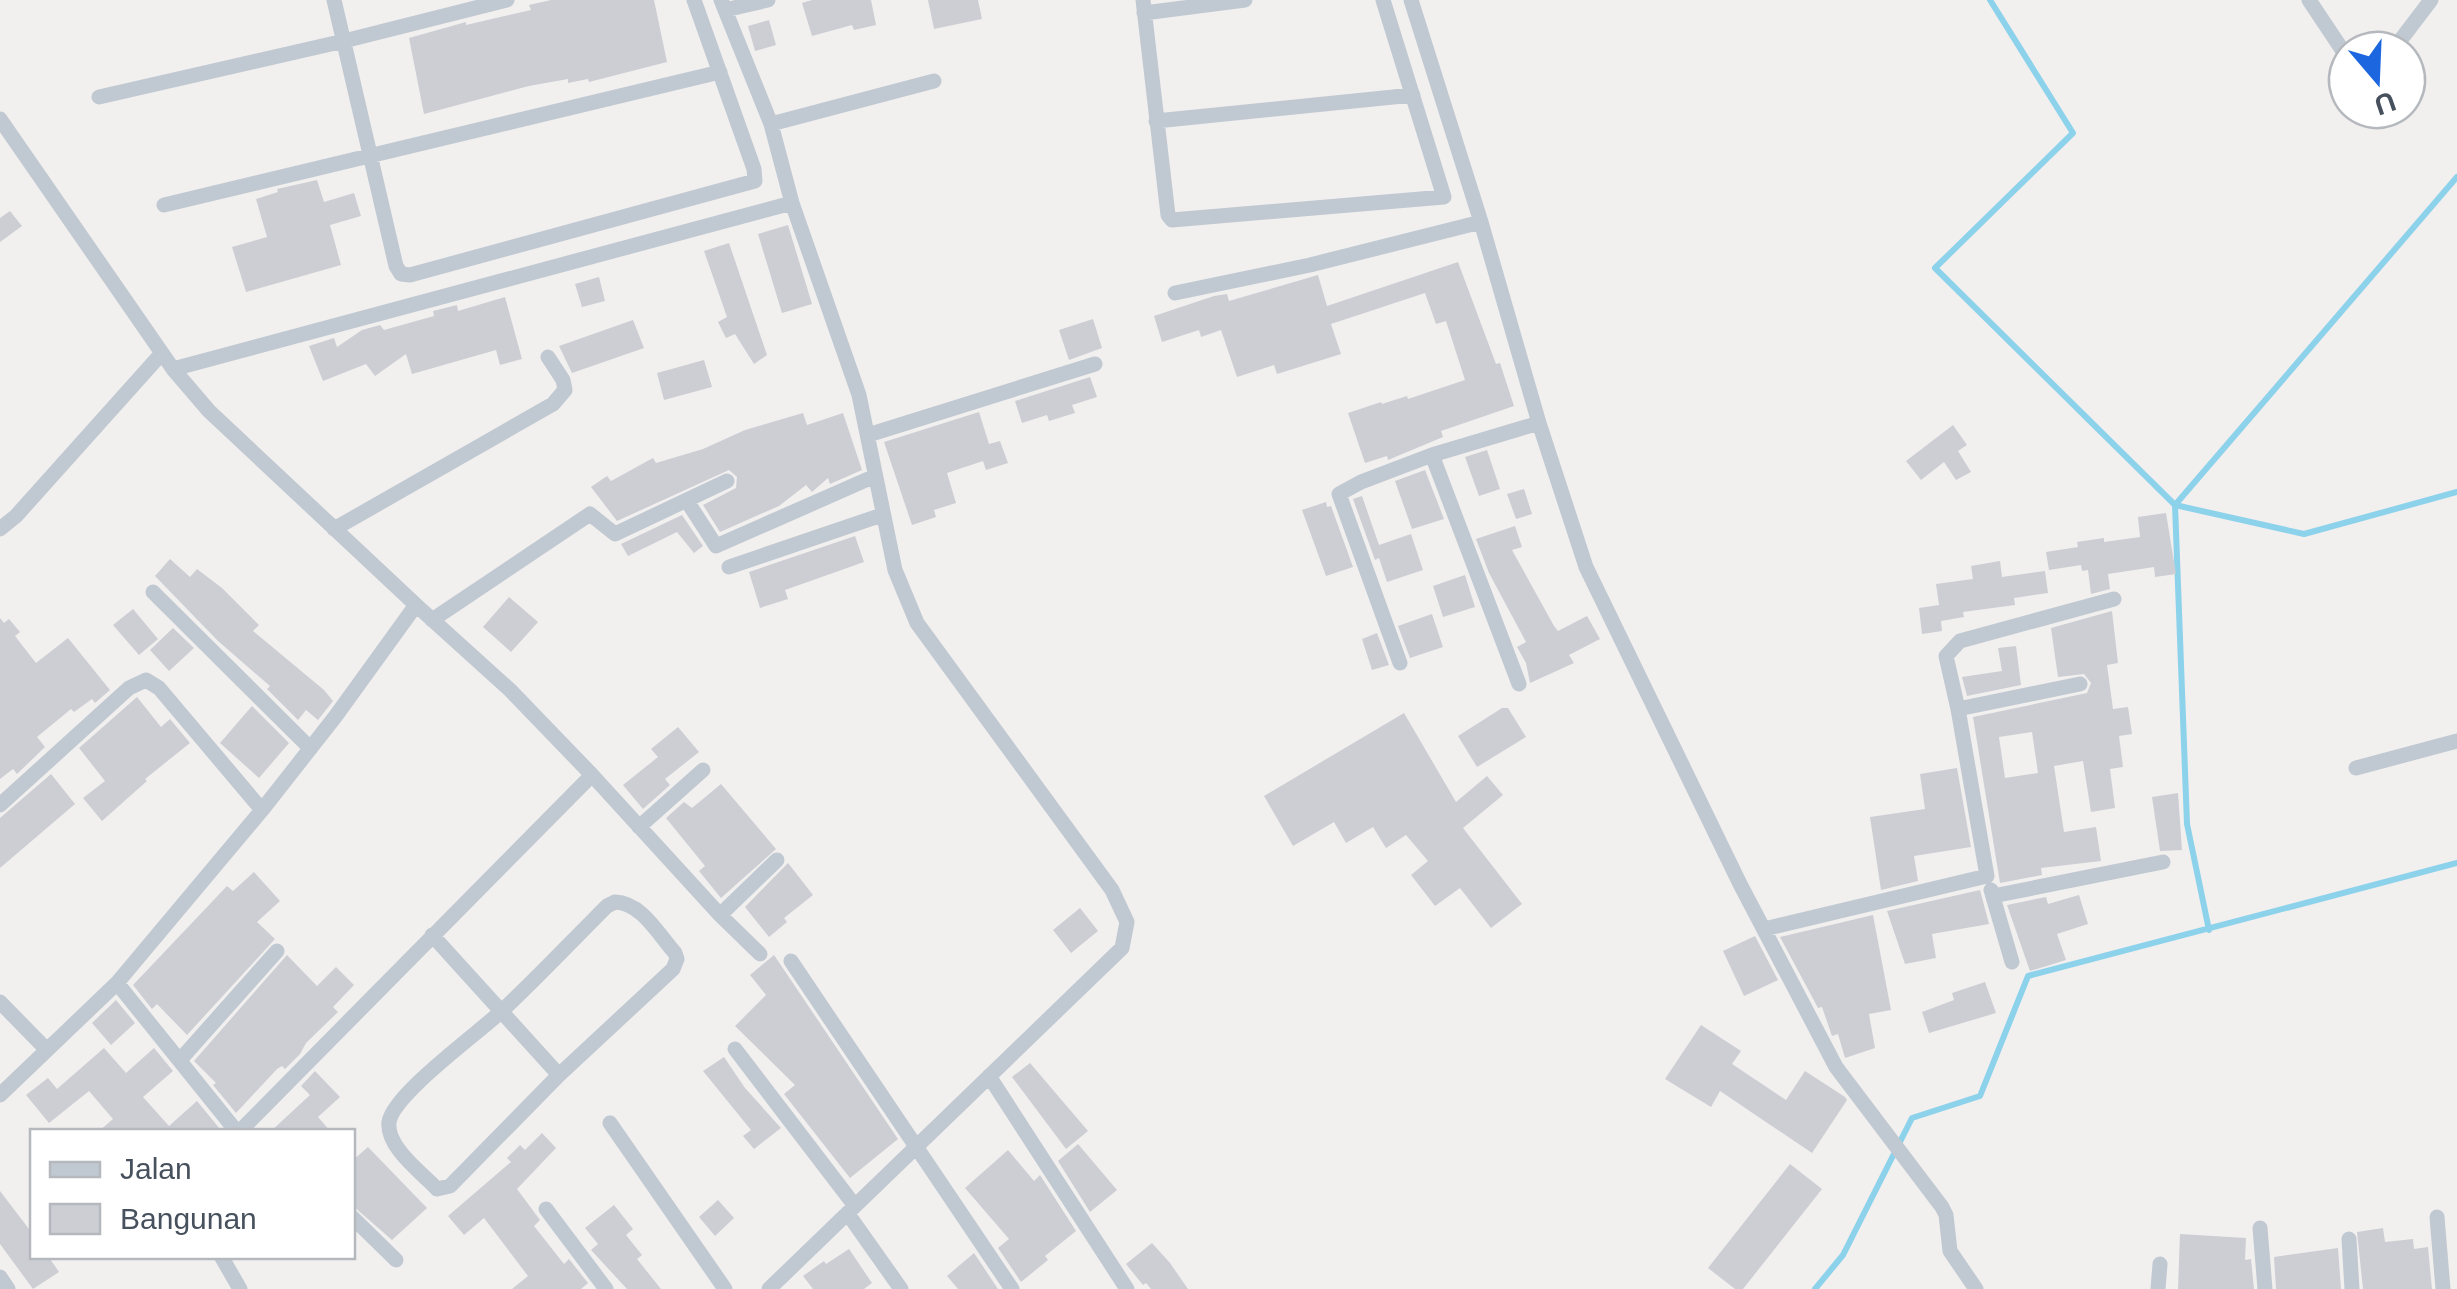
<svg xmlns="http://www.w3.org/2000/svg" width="2457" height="1289" font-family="Arial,sans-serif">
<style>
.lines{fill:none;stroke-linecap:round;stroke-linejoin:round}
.stream{stroke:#8cd2eb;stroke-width:6}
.building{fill:#ccced4;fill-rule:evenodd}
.street{stroke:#c0c9d1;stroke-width:15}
</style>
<rect width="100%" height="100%" fill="#f2efef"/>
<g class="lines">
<path class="stream" d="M1990 0 2073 133 1935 268 2175 505 2304 534 2457 492
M2209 930 2187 824 2175 505 2457 177
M1815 1289 1843 1255 1912 1118 1980 1096 2028 976 2457 863"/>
</g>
<path class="building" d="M551 0H654L667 62 589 82 588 79 568 83V79L529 86 424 114 409 38 466 22V25L531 10 529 5Z
M812 0H871L876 25 854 30 852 25 812 36 802 3Z
M928 0H978L982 19 934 29Z
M769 20 776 45 755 51 748 26Z
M317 180 324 202 354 193 361 216 330 225 341 265 246 292 232 247 267 237 256 199 278 192 277 189Z
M10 211 22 226 0 242V218Z
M788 225 812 304 782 313 758 234Z
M729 243 767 355 754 364 735 334 726 338 718 322 727 317 704 251Z
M1458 262 1496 364 1500 363 1514 406 1441 431 1443 437 1388 460 1387 456 1365 463 1348 413 1381 402 1382 404 1407 396 1408 399 1465 380 1446 321 1436 324 1425 293 1331 324 1341 354 1277 374 1274 365 1237 377 1221 330 1201 337 1199 330 1162 342 1154 316 1214 296 1227 294 1229 301 1318 275 1327 306Z
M599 277 605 301 582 307 575 284Z
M505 297 522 359 500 365 496 350 412 374 406 354 375 376 366 364 323 381 309 346 334 338 337 347 362 330 380 325 384 330 434 316 433 311 457 305 458 311Z
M1093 319 1102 348 1069 360 1059 330Z
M633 320 644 348 572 373 559 346Z
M704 360 712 387 664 400 657 373Z
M1090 377 1097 397 1072 405 1075 413 1049 421 1047 415 1022 423 1015 401Z
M979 412 989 444 1000 441 1008 463 986 470 983 461 947 473 956 503 934 510 936 517 912 525 884 442Z
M803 413 807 425 843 413 862 470 830 484 828 478 812 492 806 485 779 506 720 532 703 505 736 488 737 477 729 470 617 521 591 487 607 476 611 481 653 458 656 463 703 449 745 430Z
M1953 425 1967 445 1958 451 1971 472 1956 480 1944 462 1921 480 1906 461Z
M1487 450 1500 489 1479 496 1465 457Z
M1425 470 1444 519 1412 529 1395 481Z
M1524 489 1532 514 1516 519 1507 494Z
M1362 496 1379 545 1411 534 1423 570 1387 582 1379 558 1375 560 1353 499Z
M1326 502 1327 507 1331 506 1353 567 1326 576 1302 510Z
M2166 513 2176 574 2155 577 2154 567 2108 574 2110 589 2091 594 2088 570 2082 571 2081 565 2049 570 2046 552 2078 547 2077 542 2104 538V542L2140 537 2138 517Z
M682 515 703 546 694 553 677 532 628 556 621 544Z
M1515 526 1522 547 1512 550 1554 626 1558 631 1587 616 1600 639 1569 655 1574 663 1530 683 1526 663 1517 647 1526 642 1489 573 1476 539Z
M855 536 864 562 785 590 788 599 760 608 749 572Z
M170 559 190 577 197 569 222 588 259 625 253 631 324 690 333 701 318 720 306 710 298 720 267 689 270 686 218 641 155 576Z
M2000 561 2002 577 2045 571 2048 593 2014 598 2015 605 1963 612 1964 617 1941 621 1942 631 1922 634 1919 608 1939 605 1936 584 1973 579 1971 566Z
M1465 575 1475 607 1443 617 1433 586Z
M509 597 538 622 511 652 483 627Z
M133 609 158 639 139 655 113 625Z
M2112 611 2118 663 2107 665 2113 709 2128 707 2132 734 2119 736 2123 767 2110 769 2115 808 2091 812 2083 761 2054 766 2064 832 2096 827 2101 861 2041 868 2042 875 2000 883 1973 717 2087 693 2091 683 2084 674 2058 677 2051 628ZM2032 732 2038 773 2005 778 1999 737Z
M1432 614 1443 647 1410 658 1398 626Z
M0 618 4 623 9 619 20 632 15 636 36 663 68 638 110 690 95 703 92 699 74 712 71 709 37 737 45 747 17 774 13 769 0 779Z
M173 628 194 648 169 671 150 650Z
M1377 633 1389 665 1372 670 1362 639Z
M2016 646 2021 685 1967 696 1962 677 2002 671 1998 648Z
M137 697 161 727 170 719 190 743 145 779 147 781 102 821 83 798 105 781 79 748Z
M252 706 289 743 259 778 220 743Z
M1502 708H1508L1526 737 1477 767 1458 736Z
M1404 713 1456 802 1487 776 1503 795 1463 828 1522 904 1491 928 1460 888 1435 906 1411 875 1428 861 1406 835 1386 848 1373 827 1346 843 1334 822 1293 846 1264 796Z
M678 727 699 752 665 779 670 785 643 809 623 785 658 757 651 749Z
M1957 768 1971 847 1914 856 1918 881 1881 890 1870 817 1925 809 1920 774Z
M51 774 75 804 0 868V818Z
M721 784 776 849 721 898 699 871 705 866 666 818 684 802 692 808Z
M2178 793 2182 850 2160 851 2152 797Z
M788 863 813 895 784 918 787 922 769 937 745 907Z
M254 872 280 901 257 922 275 939 187 1035 157 1004 152 1009 133 985 227 886 233 891Z
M1980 890 1989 924 1932 934 1936 958 1905 964 1887 911Z
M2079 895 2088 924 2057 934 2066 960 2030 971 2007 905 2046 897 2048 904Z
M1080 908 1098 931 1071 953 1053 930Z
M1873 915 1891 1010 1869 1014 1875 1048 1845 1058 1838 1034 1832 1036 1822 1007 1818 1008 1780 937Z
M1755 936 1778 980 1744 996 1723 951Z
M287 955 317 986 336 967 354 985 333 1007 338 1012 306 1043 300 1054 285 1069 282 1066 277 1069 236 1113 213 1085 216 1083 194 1061Z
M774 955 898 1139 850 1178 784 1094 795 1085 735 1026 766 995 750 975Z
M1985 982 1996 1013 1929 1033 1922 1012 1954 1000 1952 993Z
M116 1000 135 1023 111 1045 92 1023Z
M1701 1025 1741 1051 1732 1064 1786 1100 1805 1071 1845 1097 1847 1100 1812 1153 1720 1091 1711 1107 1665 1079Z
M104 1048 126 1073 154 1048 173 1071 143 1097 169 1126 197 1101 220 1129 98 1132 113 1119 89 1091 49 1123 26 1095 48 1078 57 1089Z
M724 1057 745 1088 781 1128 754 1149 743 1136 751 1130 703 1071Z
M1030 1063 1088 1131 1066 1149 1012 1077Z
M315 1071 340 1097 318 1117 331 1132H270L310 1095 301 1086Z
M542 1133 556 1148 517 1189 540 1220 534 1226 564 1264 569 1259 588 1283 581 1289H512L528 1276 484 1218 464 1235 448 1216 511 1162 507 1158 520 1145 525 1150Z
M1078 1144 1117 1190 1090 1212 1058 1161Z
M368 1147 427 1208 392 1240 352 1205V1161Z
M1008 1150 1034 1181 1040 1175 1076 1231 1045 1256 1048 1260 1021 1282 998 1248 1009 1239 965 1188Z
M1790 1164 1822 1189 1743 1289H1735L1708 1268Z
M0 1191 32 1233V1256H48L59 1272 33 1289 0 1244Z
M718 1200 734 1218 715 1236 699 1217Z
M614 1205 633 1229 626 1235 642 1255 637 1259 661 1289H627L591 1250 598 1244 585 1228Z
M2383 1228 2385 1242 2413 1239 2414 1249 2428 1247 2432 1289H2363L2357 1232Z
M2180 1234 2246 1238 2245 1260 2251 1259 2254 1289H2178Z
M1152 1243 1170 1263 1188 1289H1151L1146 1283 1143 1285 1126 1264Z
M2338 1248 2341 1289H2276L2274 1257Z
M849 1249 872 1283 864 1289H813L803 1276 824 1261 826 1264Z
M974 1253 998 1289H958L947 1276Z"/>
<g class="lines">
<path class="street" d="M334 0 396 266 401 274 410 275 755 181 754 169 694 0
M721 0 771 124 792 203 859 395 895 570 917 623 1112 890 1127 922 1122 948 769 1289
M1143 0 1168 215 1172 220 1444 197 1383 0
M1411 0 1481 222 1539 423 1586 567 1740 884 1836 1067 1942 1207 1946 1215 1950 1251 1976 1289
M2309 0 2347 57
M725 10 768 0
M1144 13 1245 0
M2393 50 2431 0
M99 97 344 41 507 0
M0 119 173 369 209 411 416 605 335 717 262 810 117 983 0 1095
M1156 121 1413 95
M771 124 934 81
M164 205 720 72
M1175 293 1310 265 1481 222
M173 369 792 203
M868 435 1095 364
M1432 455 1519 684
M687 501 716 546 875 476
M0 529 16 516 162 353
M334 529 553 404 565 390 563 380 548 357
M729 567 882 515
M153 592 310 748
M432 620 590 514 615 534 727 481
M1400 663 1339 494 1361 482 1432 455 1539 423
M1958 709 1946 656 1960 641 2114 599
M2356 768 2457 741
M592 775 720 915 760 954
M0 805 129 688 146 680 159 688 262 810
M639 827 703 770
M1991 890 2012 962
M1993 896 2163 862
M615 902C642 903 658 934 675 953L677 959 673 969 559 1075 450 1186 437 1189C422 1173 386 1147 389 1122 393 1094 481 1031 504 1009 539 976 573 940 607 906Z
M720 915 777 860
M1764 929 1987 876 1958 709 2080 684
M432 935 559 1075
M791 961 1012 1289
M117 983 237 1132
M0 1002 46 1049
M735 1049 855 1206
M180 1060 277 951
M989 1076 1127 1289
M610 1123 725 1289
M239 1132 592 775 510 690 416 605
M546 1209 606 1289
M848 1214 901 1289
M352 1217 396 1260
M2437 1217 2443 1289
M2260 1228 2265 1289
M2349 1239 2352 1289
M221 1256 240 1289
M0 1277 8 1289
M2158 1289 2160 1264"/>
</g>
<rect x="30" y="1129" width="325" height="130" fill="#ffffff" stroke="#b5b9be" stroke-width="2.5"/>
<rect x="50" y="1162" width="50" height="15" fill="#c0c9d1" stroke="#b5b9be" stroke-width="2.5"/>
<text x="120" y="1179" font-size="30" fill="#47515d">Jalan</text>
<rect x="50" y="1204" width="50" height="30" fill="#ccced4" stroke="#b5b9be" stroke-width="2.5"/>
<text x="120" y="1229" font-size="30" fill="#47515d">Bangunan</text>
<g transform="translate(2377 80) rotate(161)"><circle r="48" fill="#ffffff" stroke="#b5b9be" stroke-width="2.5"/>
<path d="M0-8L18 38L0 25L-18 38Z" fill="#1c66df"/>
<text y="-15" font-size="28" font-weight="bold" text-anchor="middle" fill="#47515d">U</text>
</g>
</svg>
